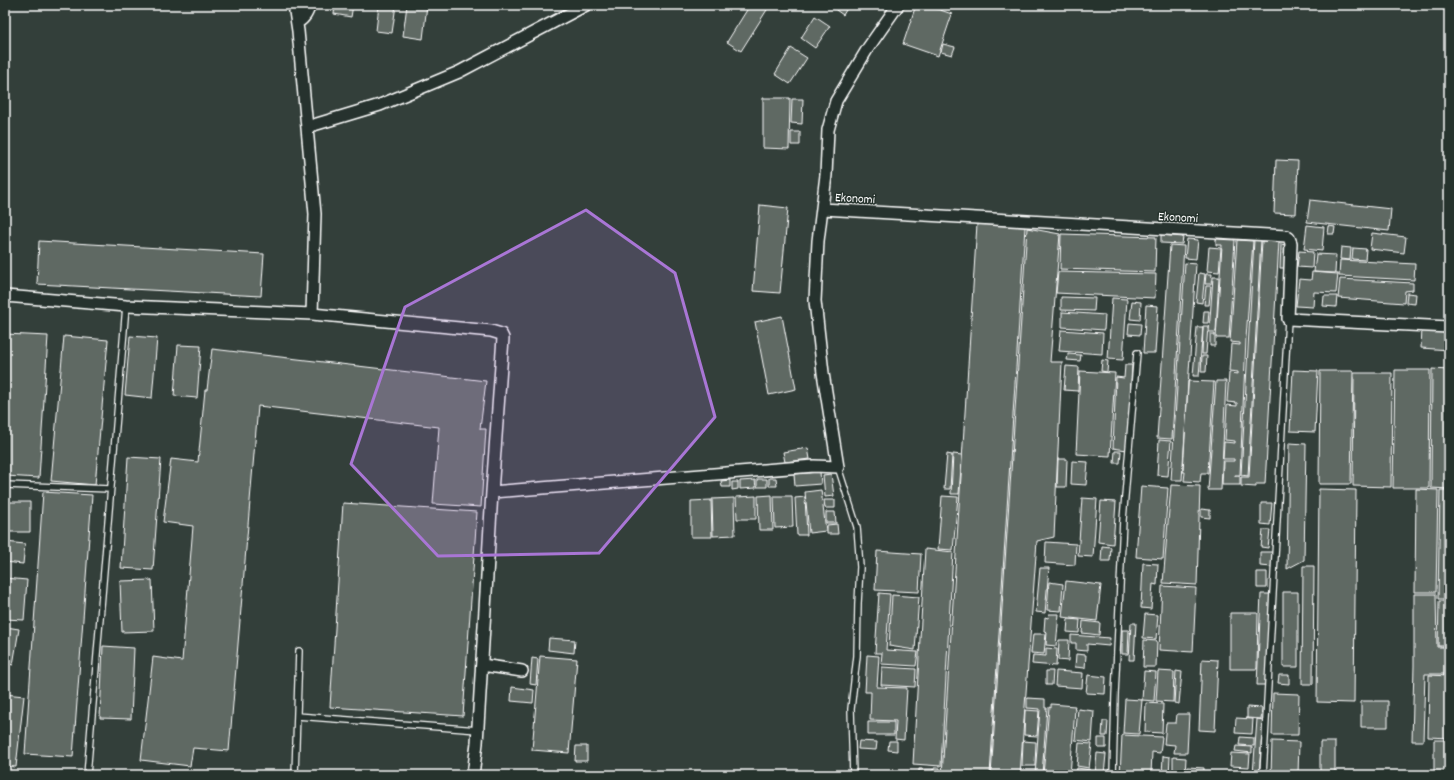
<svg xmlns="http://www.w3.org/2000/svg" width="1454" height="780" font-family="Dekko,sans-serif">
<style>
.building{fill:#5f6964;stroke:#fff}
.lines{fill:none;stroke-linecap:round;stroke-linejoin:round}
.lane-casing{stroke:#fff;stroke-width:8}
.street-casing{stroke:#fff;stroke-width:14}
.lane{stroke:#26332d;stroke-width:5.5}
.street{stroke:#26332d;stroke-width:11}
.marked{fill:#a976d5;fill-opacity:0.2;stroke:#a976d5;stroke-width:3;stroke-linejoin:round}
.labels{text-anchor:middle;stroke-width:3;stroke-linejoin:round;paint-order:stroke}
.street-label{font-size:13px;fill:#fff;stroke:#26332d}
</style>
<rect width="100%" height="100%" fill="#333f3a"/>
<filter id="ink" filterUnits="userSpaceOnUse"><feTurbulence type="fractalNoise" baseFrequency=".025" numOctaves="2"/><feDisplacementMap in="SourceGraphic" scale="8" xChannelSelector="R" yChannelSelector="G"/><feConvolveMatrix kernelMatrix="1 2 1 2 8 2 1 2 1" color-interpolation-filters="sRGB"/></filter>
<g filter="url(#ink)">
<path class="building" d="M335 5H353L351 17 334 14Z
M379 5H396L392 33 376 31Z
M407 5H427L423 39 403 36Z
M750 5H770L741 51 727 42Z
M829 5H849L843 15Z
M916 5H926L952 14 938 56 903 44Z
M815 16 830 26 815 48 801 38Z
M943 44 955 47 952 55 941 52Z
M791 48 807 58 790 84 775 74Z
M763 98H790L789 149 763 148Z
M792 99H803L802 124 791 123Z
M791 132H800V145H791Z
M1276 160 1298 161 1296 214 1274 213Z
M1310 200 1391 209 1389 231 1307 222Z
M760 205 788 208 780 293 753 291Z
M977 224 1025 227 990 775H942Z
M1307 225 1324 227 1322 251 1304 249Z
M1329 226 1335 227 1334 234H1328Z
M1027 228 1060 234 1050 362H1062L1054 537 1037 541 1020 775H991Z
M1372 233 1406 237 1404 253 1370 249Z
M1061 234 1156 237 1155 272 1060 269Z
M1161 235 1183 237 1182 244 1161 243Z
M1187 239 1198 240 1196 259 1185 258Z
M1216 239 1235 240 1229 338H1216L1222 245H1216Z
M1237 240 1253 241 1246 339 1240 475H1235V476H1240V485H1222L1223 461H1234V459H1223L1224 442 1235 443V441L1225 440 1227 405 1237 406V403L1227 402 1229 373 1238 374V372L1229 371 1231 344 1240 345V343L1230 342Z
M1254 240H1261L1248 476 1241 475Z
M39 241 264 254 261 296 37 284Z
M1262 241 1279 242 1265 484H1256V487L1241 486V477H1249Z
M1281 244 1286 245 1285 268H1280Z
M1170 245 1184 246 1172 439 1157 438Z
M1209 247 1221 248 1219 272 1207 271Z
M1341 247 1351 248 1350 260 1340 259Z
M1353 248 1366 249 1365 260 1352 259Z
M1299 251 1313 252 1312 268 1297 267Z
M1316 254 1336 255 1335 273 1314 272Z
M1340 260 1415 264 1414 280 1339 276Z
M1185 263 1196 264 1182 480H1171Z
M1058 272 1156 274 1155 298 1056 293Z
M1312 272 1338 274 1336 293 1314 292 1313 307 1296 306 1299 279 1311 280Z
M1199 273 1205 274 1202 303 1196 302Z
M1206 274H1212L1211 284H1205Z
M1213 277H1219L1216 332H1209Z
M1340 279 1413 283V290L1405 291 1404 303 1338 298Z
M1206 286H1211L1209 305H1204Z
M1407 293 1416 294 1415 304 1406 303Z
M1324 296H1337L1336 307 1323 306Z
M1061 297 1095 298 1094 311 1061 310Z
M1112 298 1127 299 1123 360 1108 359Z
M1132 301 1141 302 1140 320 1130 319Z
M1146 305 1158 306 1155 353H1143Z
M1204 311H1209L1208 323H1203Z
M1062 312 1105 315 1104 330 1062 327Z
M782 316 796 389 769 395 755 322Z
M1129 323 1141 324 1140 335 1128 334Z
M1203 326H1208L1206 354H1202Z
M1197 327H1203L1199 376H1193Z
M1422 328 1449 330V350L1421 348Z
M1061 330 1103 333 1102 354 1059 351Z
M5 334 48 336 39 478 5 476Z
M1210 334H1215V346H1210Z
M64 336 108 340 95 485 51 481Z
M130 336 157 338 152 398 125 395Z
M178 345 201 346 197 398 174 396Z
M212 349 486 381 480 429H486L481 507 433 504 439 427 258 406 229 751 193 748 190 766 141 760 153 657 182 661 193 526 163 522 171 459 198 462 205 390H207Z
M1068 354 1081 355 1080 361 1067 360Z
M1202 356H1207L1206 372H1201Z
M1102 360 1108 361 1107 372 1101 371Z
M1125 365H1132L1127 450 1113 448 1116 377 1124 378Z
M1066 366 1079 367 1078 391 1064 390Z
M1432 369 1449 370V489L1431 488Z
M1293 370 1318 371 1315 432 1290 431Z
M1395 370H1430L1429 488H1393Z
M1080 371 1115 373 1110 456 1076 454Z
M1320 371H1353L1351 484H1319Z
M1354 373H1392L1391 487 1353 486Z
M1188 381 1214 382 1208 473H1201L1200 482 1184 481 1185 472H1183Z
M1216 381H1226L1221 490H1208Z
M1159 440 1171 441 1168 476 1157 475Z
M1289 443 1306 444 1304 560 1287 569Z
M808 448 810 459 785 462 783 452Z
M1115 451H1121L1120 463H1114Z
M947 454 952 455 950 489H944Z
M953 454 962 455 959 494H951Z
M128 457 161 459 153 570 121 568Z
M1058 459H1067L1066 487H1057Z
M1072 461 1088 462 1086 485 1071 484Z
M820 472 821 484 795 486 794 474Z
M831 474 834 496 825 497 823 475Z
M769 478H776L777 486H769Z
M757 479H767V487H757Z
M730 480V487H722L721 481Z
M755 480 756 488 740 489V481Z
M732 482H738V489L732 490Z
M1171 485 1200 486 1197 585 1163 583Z
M1141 486 1168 488 1163 559 1136 557Z
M1319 489 1356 490 1354 703 1317 702Z
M1416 489 1438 490 1436 592H1415Z
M821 490 826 531 809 533 805 492Z
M1440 490H1449L1447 599H1438Z
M43 492 92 495 73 757 25 754Z
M772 495 773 530H759L758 496Z
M756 496V519H737L736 497Z
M774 496H792L793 527 775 528Z
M942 496 958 497 953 550 938 549Z
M805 497 807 535H797L795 498Z
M734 498 735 535 713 536 712 499Z
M1082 498 1097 499 1093 557 1078 556Z
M711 500 712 537H691V501Z
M824 500H835V508H825Z
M1101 501 1116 502 1113 544 1098 542Z
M5 502H30V532H5Z
M343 503 477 512 463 716 330 707Z
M1261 503H1272L1270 525 1261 524Z
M1201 509 1210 510V518L1201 517Z
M826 512H835L836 523H826Z
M837 524 838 534H827V525Z
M1263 530H1270L1268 548 1261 547Z
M5 542 25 544 23 564 5 562Z
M1046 542 1076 544 1075 565 1045 563Z
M1102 546 1111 547 1110 561H1101Z
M925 549 953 552 941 766 913 764Z
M877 551 921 554 919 592 875 590Z
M1260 552H1273L1272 567 1260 566Z
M1143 563 1158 564 1157 585 1153 584 1151 609 1141 608Z
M1303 566H1314L1313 684H1302Z
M1040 568H1049L1045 613 1036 612Z
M1257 572H1267V588H1257Z
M5 578 27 580 24 620 5 619Z
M152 580 154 631 122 632 120 581Z
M1066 581 1101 585 1097 621 1062 617Z
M1049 582 1063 584 1061 611 1047 610Z
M1162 586 1196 588 1193 652 1159 650Z
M1283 592H1298V667H1283Z
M879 593 890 594 886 650 918 652 916 666 881 664 882 653H875Z
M1261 594H1272L1267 685H1257Z
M1414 594H1436L1437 647H1447L1446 674H1425L1423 741H1412L1414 666Z
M892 595 919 597 915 650 889 646Z
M1449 599V673H1447Z
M1439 601H1447L1446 646H1438Z
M1230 613H1258L1257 669H1230Z
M1049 614H1059L1056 646 1046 645 1047 632 1044 631 1045 617 1048 618Z
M1145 614 1158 615 1156 639 1143 638Z
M1068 619 1080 620 1079 633 1067 632Z
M1083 621 1100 623 1099 635 1082 633Z
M1131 623H1136L1134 660H1129Z
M6 627 19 629 13 665 5 663Z
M1122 630H1129L1128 654H1122Z
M1033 634H1046L1044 654 1031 653Z
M1071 635 1110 638 1109 646 1087 644V651L1076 650V643H1071Z
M549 638 575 640 574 653 548 650Z
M1059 640H1069L1068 661 1058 660Z
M1144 640 1157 641 1156 667H1143Z
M103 646 134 648 131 719 100 718Z
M1046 648 1057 649 1056 666 1032 664 1033 655 1046 656Z
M1076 654 1086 655 1085 668 1075 667Z
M867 655 879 656 877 687 907 688 904 740 895 739 896 721 870 720 871 692H865Z
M540 656 577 659 569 753 532 750Z
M532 658 538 659 536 685 530 684Z
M1202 659 1218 660 1215 731 1199 730Z
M882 667 916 669 915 687 881 685Z
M1046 671H1053L1052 685H1046Z
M1056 671 1083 673 1082 688 1055 686Z
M1144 671 1156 672 1154 701 1142 700Z
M1158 671 1174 672 1173 702 1156 701Z
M1176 671 1182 672 1179 704 1174 703Z
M1088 675 1106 677 1105 694 1086 693Z
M1279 675H1289V684L1278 683Z
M1429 675 1449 676V738L1428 737Z
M512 687 534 690 533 703 511 701Z
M1273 693 1299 694 1298 735H1272Z
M5 694 24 696 16 767 5 766Z
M1027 698 1045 699V708H1047L1042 775H1035L1040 709 1027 708Z
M1125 699 1142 700 1139 734 1123 733Z
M1361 701H1388V727H1361Z
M1146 703 1163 704 1162 733 1145 732Z
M1051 704 1075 706 1074 709H1075L1070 775H1043L1049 707 1051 708Z
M1247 707 1262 708 1261 719 1247 718Z
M1078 709 1094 711 1092 742 1075 740Z
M1025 710 1039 711 1037 736 1024 735Z
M1177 714H1189L1187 753H1174L1175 745 1164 744 1166 723H1176Z
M1236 718 1253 719 1252 734 1235 733Z
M1257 719 1263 720 1259 775H1253Z
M1103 721H1108L1107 736H1102Z
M868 722H894V735H868Z
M1122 735 1162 737 1160 753 1152 752 1151 775H1120Z
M1240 737 1254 738V746L1239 745Z
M1098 738H1106V748H1098Z
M1434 740H1447L1446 775H1434Z
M859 741 877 742 876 750 858 749Z
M889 741H897V751L888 750Z
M1023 741 1036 742 1035 766H1022Z
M1272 741 1299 742 1298 775H1271Z
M1320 742H1335V774L1320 773Z
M1079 743 1092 744 1089 768 1077 766Z
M576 746H587V761H575Z
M1236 746 1252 747V753L1235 751Z
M1448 747H1449V775H1447Z
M1097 753 1106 754 1104 775H1095Z
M1231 753 1250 754 1249 767 1230 766Z
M1163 756 1170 757 1169 775H1162Z
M1173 757 1186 758 1185 775H1173Z
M1187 767 1204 768V775H1186Z
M934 768H940V775H933Z
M1077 768 1090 770 1089 775H1076Z
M919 769H933V775H919Z"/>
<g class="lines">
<g class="lane-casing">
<path id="lane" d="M838 467 857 527 860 567 858 603 857 656 851 709 853 775
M5 485 110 489
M297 716 478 730
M87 775 126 306
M295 775 299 651
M1113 775 1115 695 1123 520 1137 353
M1263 775 1288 319"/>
</g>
<g class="street-casing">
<path id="street" d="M294 5 298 31 315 214 312 314
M297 23C305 18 307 13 310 5
M307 127 380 105 459 72 586 5
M823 209 1286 236 1289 238 1291 243 1288 319 1449 327
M5 296 126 306 312 314 491 331 501 334 503 338 492 492 477 743 473 775
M492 492 814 466 838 467 823 373 815 301 818 241 826 175 828 130 836 101 868 48 898 5
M482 665 522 671"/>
</g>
<use href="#lane" class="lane"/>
<use href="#street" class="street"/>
</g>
</g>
<path class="marked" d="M586 210 675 273 715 417 599 553 438 556 351 464 405 307Z"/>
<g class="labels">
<g class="street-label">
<text transform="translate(855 197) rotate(3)" y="5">Ekonomi</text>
<text transform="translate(1178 216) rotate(3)" y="5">Ekonomi</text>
</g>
</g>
<rect width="1454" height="780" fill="none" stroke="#26332d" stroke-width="20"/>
<rect x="10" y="10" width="1434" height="760" fill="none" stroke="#fff" stroke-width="1.5" filter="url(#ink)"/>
</svg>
